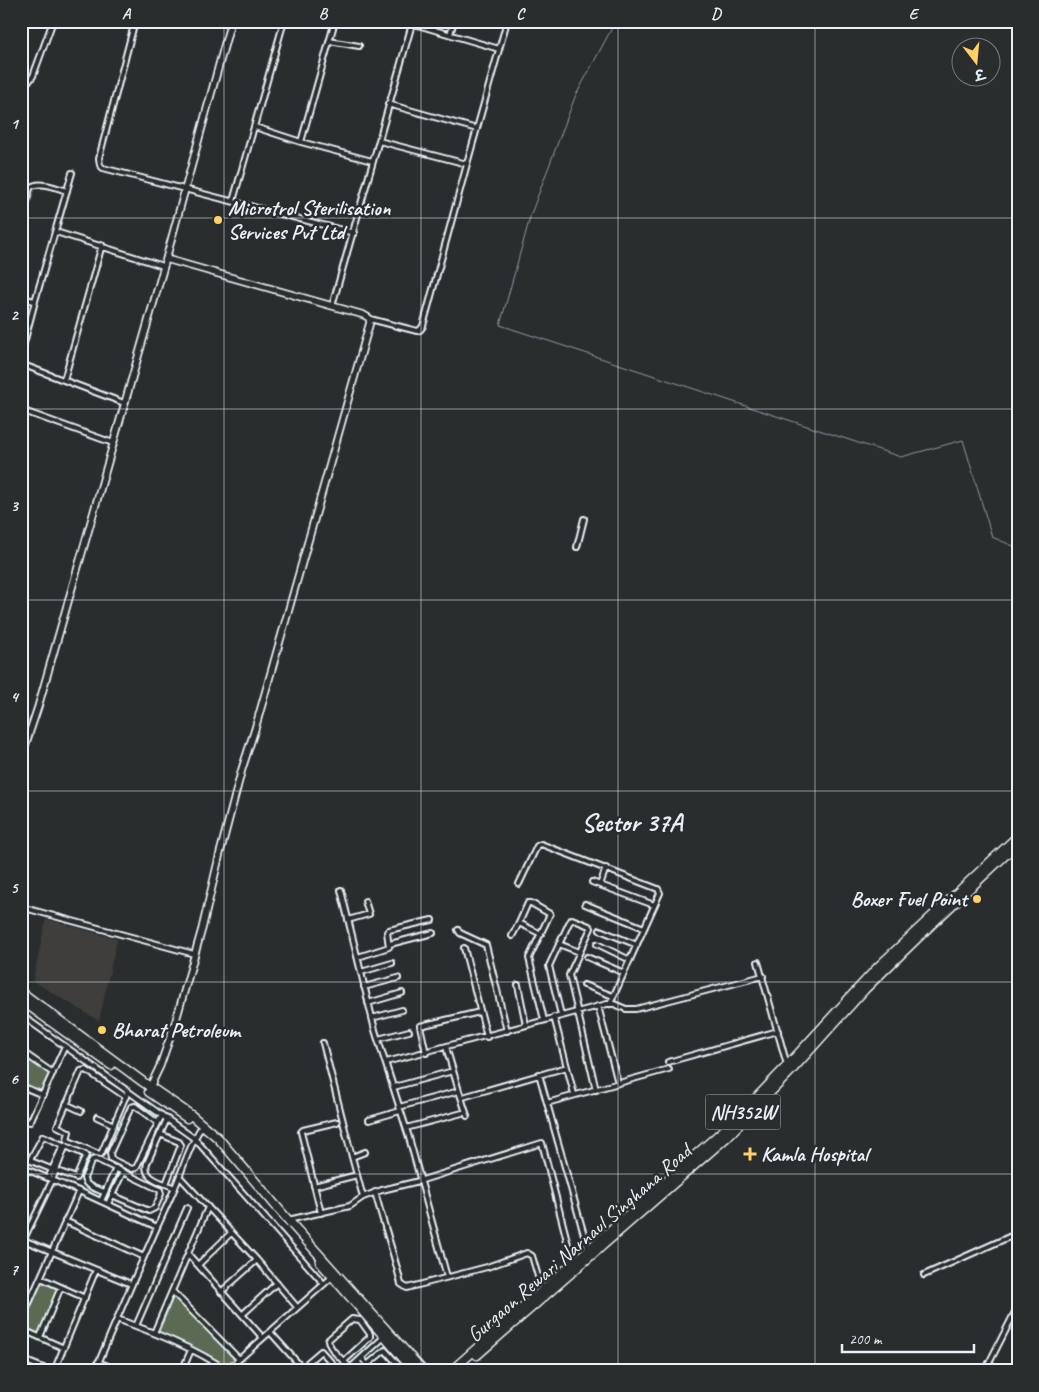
<svg xmlns="http://www.w3.org/2000/svg" width="1039" height="1392" font-family="Caveat,'Playpen Sans Deva',sans-serif">
<style>
.built{fill:#3f3c3c}
.green{fill:#5b6a52;stroke:#a2aea5}
.lines{fill:none;stroke-linecap:round;stroke-linejoin:round}
.stream{stroke:#8d9da9;stroke-width:1}
.street-casing{stroke:#e8f1f8;stroke-width:8}
.secondary-casing{stroke:#e8f1f8;stroke-width:9}
.highway-casing{stroke:#e8f1f8;stroke-width:11}
.street{stroke:#2a2d2e;stroke-width:4}
.secondary{stroke:#2a2d2e;stroke-width:5.5}
.highway{stroke:#2a2d2e;stroke-width:8}
.grid{fill:none;stroke:#e8f1f8;stroke-width:1;stroke-opacity:0.55}
.poi-dot{fill:#ffd166;stroke:#2a2d2e;stroke-width:2}
.labels{text-anchor:middle;stroke-width:5;stroke-linejoin:round;paint-order:stroke}
.shield{fill:#2a2d2e;stroke:#afb6bb;stroke-width:1}
.shield-label{font-size:20px;font-weight:bold;fill:#e8f1f8}
.poi-label{font-size:21px;font-weight:bold;fill:#e8f1f8;stroke:#2a2d2e;text-anchor:start}
.street-label{font-size:21px;fill:#e8f1f8;stroke:#2a2d2e}
.district-label{font-size:26px;font-weight:bold;fill:#e8f1f8;stroke:#2a2d2e}
.neatline{fill:none;stroke:#e8f1f8;stroke-width:2}
.grid-label{font-size:16px;text-anchor:middle;font-weight:bold;fill:#e8f1f8}
</style>
<rect width="100%" height="100%" fill="#2a2d2e"/>
<filter id="ink" filterUnits="userSpaceOnUse"><feTurbulence type="fractalNoise" baseFrequency=".02" numOctaves="2"/><feDisplacementMap in="SourceGraphic" scale="10" xChannelSelector="R" yChannelSelector="G"/><feConvolveMatrix kernelMatrix="1 2 1 2 8 2 1 2 1" color-interpolation-filters="sRGB"/></filter>
<g filter="url(#ink)">
<path class="built" d="M46 919 117 939 99 1021 33 981Z"/>
<path class="green" d="M21 1055 49 1074 41 1091 21 1082Z
M42 1282 57 1289 38 1333 23 1327Z
M174 1296 233 1358 224 1367 202 1353 159 1332Z"/>
<g class="lines">
<path class="stream" d="M602 21 613 26 575 97 531 214 500 325 901 457 963 440 992 537 1018 548"/>
<g class="street-casing">
<path id="street" d="M135 21 99 158 100 165 103 168 354 233
M404 21 499 49
M450 34 454 21
M329 41 359 46
M21 85 30 80 33 76 53 21
M388 104 477 129
M255 127 301 142 372 161
M379 141 467 164
M301 142 335 21
M233 201 284 21
M21 205 27 201 30 188C38 180 57 188 67 191
M56 232 163 266
M21 298 35 301
M332 306 412 24
M370 319 417 331 420 330 423 326 467 164 507 21
M21 355 35 301 72 173
M21 364 124 403
M64 380 102 245
M21 410 113 443
M577 547 584 519
M592 882 654 905
M519 884 537 846 541 844 658 889 660 893 610 1004
M600 885 606 868
M341 890 375 1030 408 1134 447 1277
M585 904 644 928
M21 907 194 954
M348 920 369 914 365 901
M519 923 528 903H531L550 914 529 958 544 1020
M458 930 460 933 486 945 507 1031
M600 930 637 945
M512 936 519 923 541 934
M390 944 433 933
M559 944 579 952
M597 944 630 960
M464 948 487 1037
M358 957 389 947 387 932 389 930 432 920
M587 957 624 973
M758 962 787 1065
M361 972 392 963
M518 985 526 1025
M584 985 613 996
M364 987 398 978
M368 1003 402 993
M598 1006 618 1083
M21 1015 195 1139 324 1284
M561 1015 549 966 569 923 572 919 589 926 591 928 569 975 596 1090
M554 1017 574 1094
M372 1018 402 1010
M378 1039 409 1031
M323 1043 352 1157 365 1152
M21 1051 53 1073
M426 1053 420 1026 480 1012
M386 1062 607 1004H614L626 1009H636L763 976
M668 1062 778 1031
M539 1074 547 1103
M21 1086 43 1095
M394 1087 453 1071
M459 1091 461 1097H463L567 1067
M126 1097 86 1070 81 1071 57 1126 69 1132 67 1139 69 1141 96 1153 101 1154 128 1091
M461 1097 467 1116
M66 1104 81 1111
M399 1107 459 1091 446 1047
M97 1117 114 1125
M167 1119 147 1163C142 1179 163 1182 175 1188
M21 1120 30 1122 65 1046
M369 1120 400 1111
M158 1123 135 1106 131 1107 110 1153 111 1159 132 1169 136 1168 162 1115
M406 1128 466 1112
M160 1134 179 1142 181 1145 166 1184
M352 1157 363 1197
M21 1167 79 1191 157 1227
M51 1169 31 1161V1158L43 1136 86 1155 76 1178 55 1170
M180 1177 257 1260 297 1307
M48 1178 63 1146
M314 1186 357 1175
M104 1192C97 1189 85 1187 84 1178L92 1160 96 1159 160 1190 161 1194 155 1208 149 1211 112 1195
M375 1192C383 1223 394 1253 401 1284L407 1288 487 1267 527 1253 532 1256 542 1290
M101 1201 116 1168
M108 1204 123 1172
M321 1213 301 1132 303 1130 337 1122
M288 1220 350 1206 363 1197 382 1190 419 1181 542 1143 573 1264
M65 1221 144 1257
M21 1239 131 1284
M21 1245 51 1183 66 1145
M588 1249 547 1103 669 1069
M188 1254 263 1338
M198 1265 231 1233
M924 1275 1018 1233
M41 1278 85 1298
M172 1291 239 1359
M221 1292 257 1260
M243 1314 277 1283
M117 1319C155 1333 195 1348 228 1371
M21 1321 79 1191
M136 1326 187 1208
M21 1329 64 1348
M270 1332 305 1371
M154 1333 208 1207
M40 1337 61 1287
M362 1358 372 1371
M21 1359 51 1371
M344 1361 370 1337V1334L360 1320 352 1319 328 1340C330 1351 343 1360 351 1368
M98 1362 120 1371
M357 1362 367 1371
M367 1365 385 1350 404 1371
M227 1370 332 1277
M54 1371 96 1270
M95 1371C120 1311 146 1251 173 1192 183 1170 189 1145 202 1126
M182 1371 191 1350
M313 1371 308 1366V1362L321 1351 339 1371
M347 1371 384 1337
M985 1371 1018 1306
M1016 1371 1018 1367"/>
</g>
<g class="secondary-casing">
<path id="secondary" d="M21 758 38 707 166 259 231 21
M150 1087 160 1066 176 1020 202 929 220 853 242 769 255 729 370 322 369 318 364 315 166 259"/>
</g>
<g class="highway-casing">
<path id="highway" d="M21 992 143 1082 191 1115 218 1138 288 1220 423 1371
M21 1000 111 1065
M149 1092 187 1118
M320 1262 414 1371
M477 1355 728 1136 790 1072 865 989 933 923 1018 843
M451 1371 735 1120 787 1066 878 967 1018 836"/>
</g>
<use href="#street" class="street"/>
<use href="#secondary" class="secondary"/>
<use href="#highway" class="highway"/>
</g>
</g>
<path class="grid" d="M224 21V1371M421 21V1371M618 21V1371M815 21V1371M21 218H1018M21 409H1018M21 600H1018M21 791H1018M21 982H1018M21 1174H1018"/>
<g class="poi-dot">
<circle cx="218" cy="220" r="5"/>
<circle cx="977" cy="899" r="5"/>
<circle cx="102" cy="1030" r="5"/>
<path d="M747.5 1146.5h5v5h5v5h-5v5h-5v-5h-5v-5h5z"/>
</g>
<g class="labels">
<rect class="shield" x="705.5" y="1094.5" width="75" height="35" rx="4"/>
<g class="shield-label">
<text x="743" y="1119">NH352W</text>
</g>
<g class="poi-label">
<text x="228" y="215">Microtrol Sterilisation<tspan x="228" dy="24">Services Pvt Ltd</tspan></text>
<text x="967" y="906" text-anchor="end">Boxer Fuel Point</text>
<text x="112" y="1037">Bharat Petroleum</text>
<text x="761" y="1161">Kamla Hospital</text>
</g>
<g class="street-label">
<text transform="translate(579 1243) rotate(-41)" y="7">Gurgaon Rewari Narnaul Singhana Road</text>
</g>
<g class="district-label">
<text x="632" y="831">Sector 37A</text>
</g>
</g>
<rect width="1039" height="1392" fill="none" stroke="#2a2d2e" stroke-width="55"/>
<g transform="translate(976 62) rotate(164)"><circle r="24" fill="#2a2d2e" stroke="#767b7f"/>
<path d="M0-4L9 19L0 12L-9 19Z" fill="#ffd166"/>
<text y="-8" font-size="14" font-weight="bold" text-anchor="middle" fill="#e8f1f8">उ</text>
</g>
<path d="M842 1344v8h132v-8" fill="none" stroke="#e8f1f8" stroke-width="2.5"/>
<text x="849" y="1344" font-size="15" fill="#e8f1f8" stroke="#2a2d2e" stroke-width="4" paint-order="stroke">200 m</text>
<rect x="28" y="28" width="984" height="1336" class="neatline"/>
<g class="grid-label">
<text x="126" y="19">A</text>
<text x="323" y="19">B</text>
<text x="520" y="19">C</text>
<text x="716" y="19">D</text>
<text x="913" y="19">E</text>
<text x="14" y="129">1</text>
<text x="14" y="320">2</text>
<text x="14" y="511">3</text>
<text x="14" y="702">4</text>
<text x="14" y="893">5</text>
<text x="14" y="1084">6</text>
<text x="14" y="1275">7</text>
</g>
</svg>
